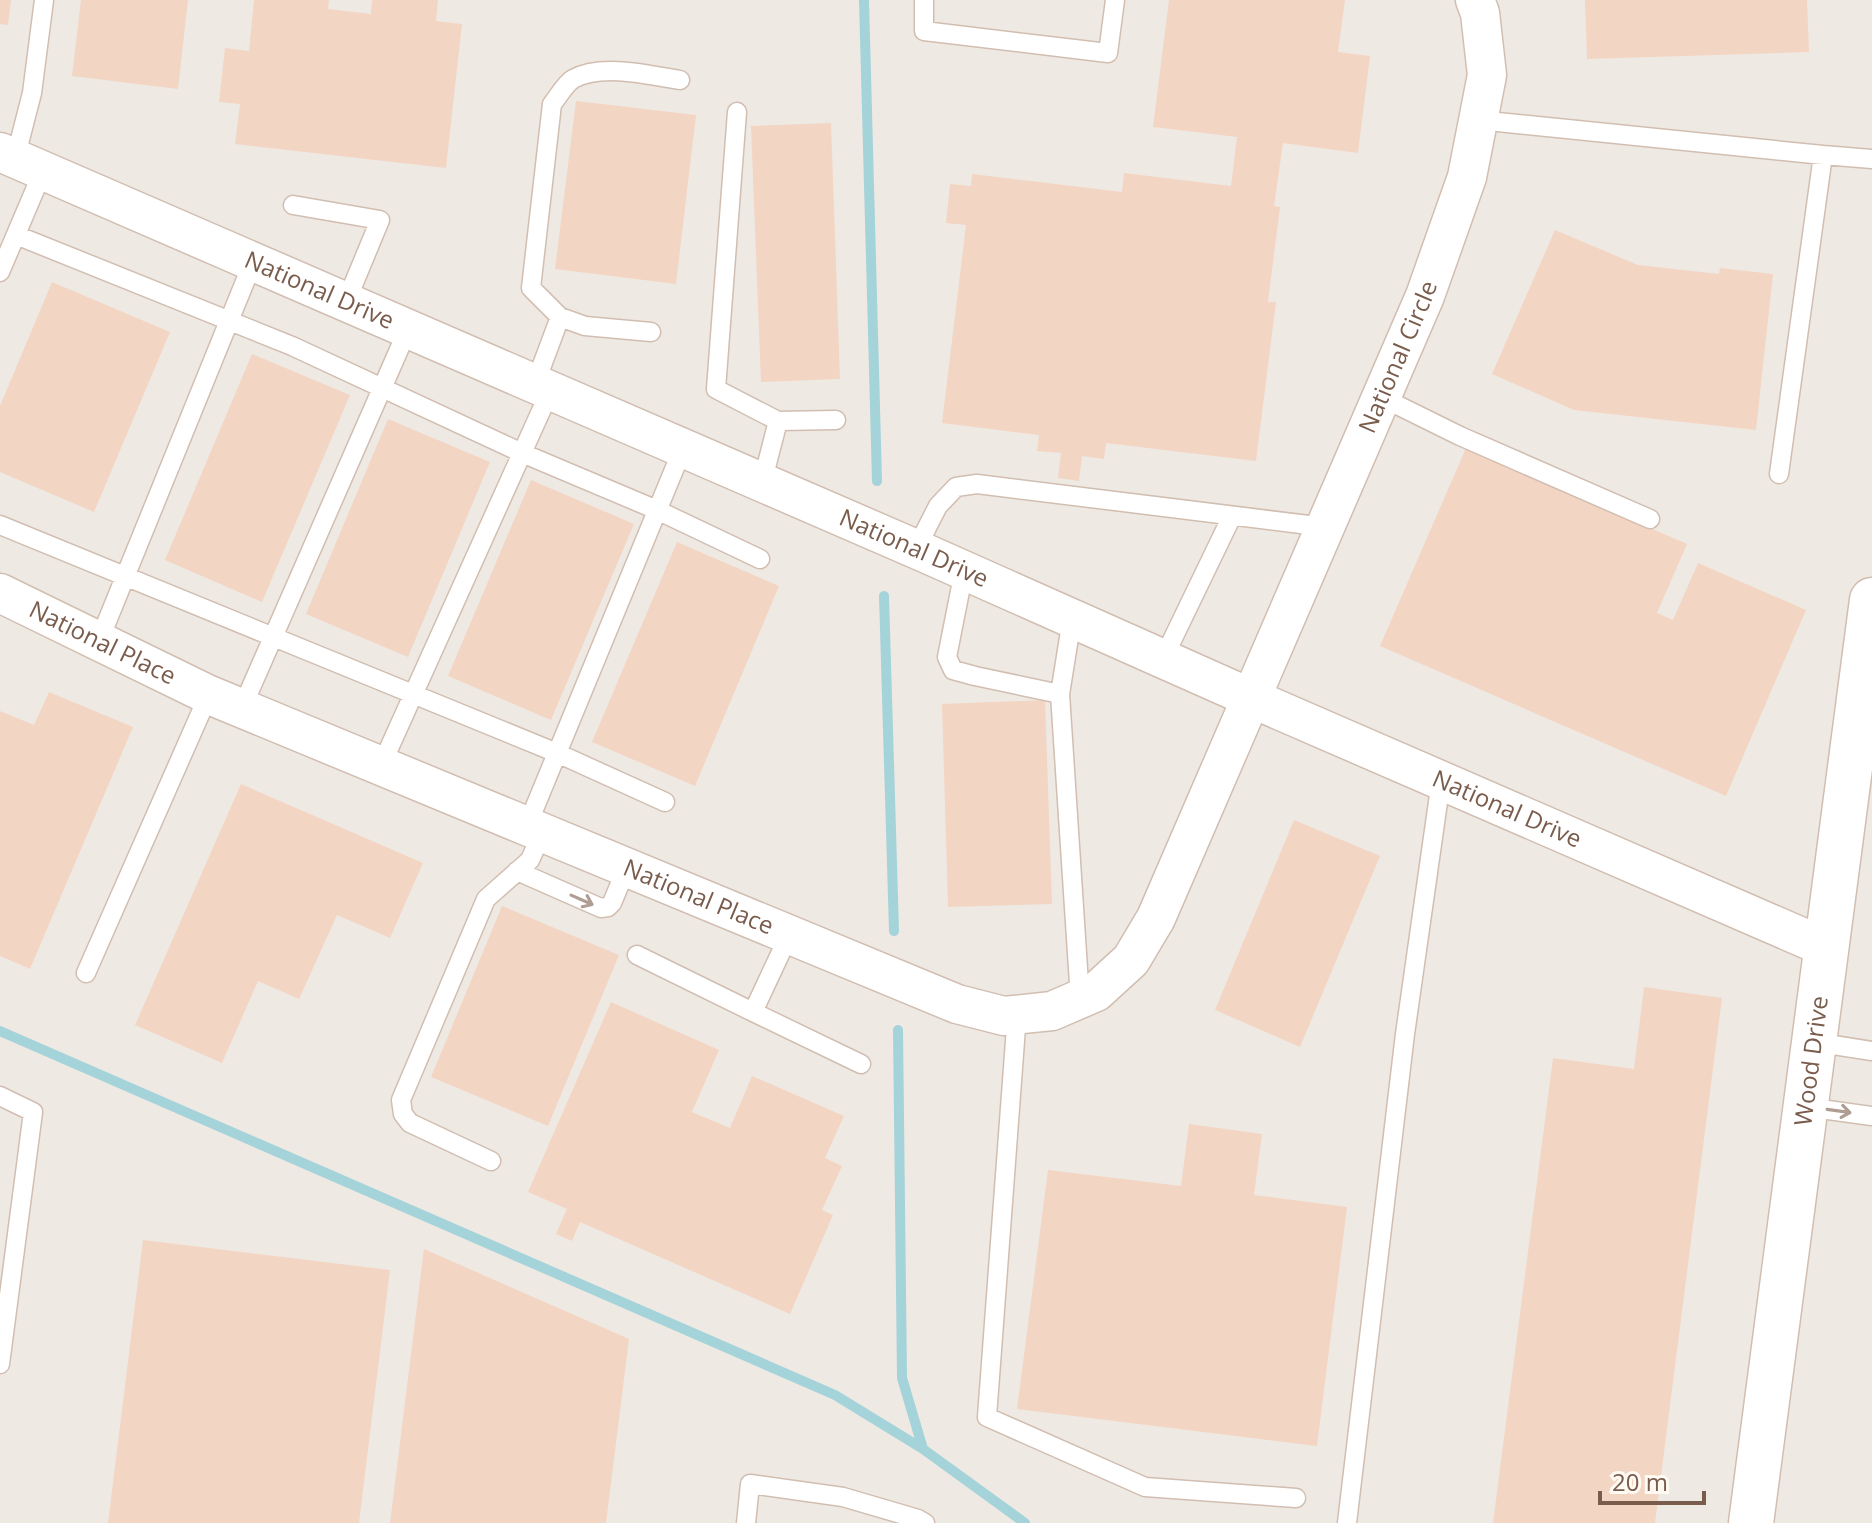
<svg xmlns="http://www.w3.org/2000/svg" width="1872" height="1523" font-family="'Open Sans',sans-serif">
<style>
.industrial{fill:#efe9e4}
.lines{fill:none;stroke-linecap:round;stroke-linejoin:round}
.stream{stroke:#a5d3da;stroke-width:10}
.building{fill:#f3d5c3}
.service-casing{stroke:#d1beb0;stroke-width:21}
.minor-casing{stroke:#d1beb0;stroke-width:41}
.tertiary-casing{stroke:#d1beb0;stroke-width:47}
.service{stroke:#fff;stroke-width:18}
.minor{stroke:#fff;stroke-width:38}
.tertiary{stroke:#fff;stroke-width:44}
.oneway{stroke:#af9d94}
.labels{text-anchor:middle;stroke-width:7;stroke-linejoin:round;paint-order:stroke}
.street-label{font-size:24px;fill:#7a5c4d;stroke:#fffaf3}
</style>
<rect width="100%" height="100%" fill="#fdf6ec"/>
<path class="industrial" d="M0 0H1872V1523H0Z"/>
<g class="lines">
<path class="stream" d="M864 0 877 481
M884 596 894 931
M898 1030 902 1378 923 1449
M0 1031 835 1395 923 1449 1025 1523"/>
</g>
<path class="building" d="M0 0H11L8 25 0 24Z
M81 0H188L178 89 72 76Z
M254 0H329L328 9 371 14 372 0H438L436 21 462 24 446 168 235 144 240 104 219 102 225 48 249 51Z
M1169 0H1345L1338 52 1370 56 1358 153 1283 143 1274 206 1280 207 1268 302H1276L1256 461 1106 443 1104 459 1082 456 1079 481 1058 478 1061 453 1037 451 1039 435 942 423 966 225 946 223 950 184 971 186 972 174 1122 192 1124 173 1231 186 1237 137 1153 127Z
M1585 0H1807L1809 52 1587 59Z
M576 101 696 115 676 284 555 269Z
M831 123 840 379 761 382 751 126Z
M1555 230 1638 265 1719 274 1720 268 1773 274 1756 430 1574 410 1492 374Z
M52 282 170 332 94 512 0 472V406Z
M252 354 350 395 262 602 165 560Z
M388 419 490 462 408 657 306 614Z
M1466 448 1687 544 1657 613 1673 620 1698 563 1806 610 1726 796 1380 646Z
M531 480 634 524 551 720 448 676Z
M677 542 779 586 695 786 592 742Z
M49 692 133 727 30 969 0 956V711L34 725Z
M1045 700 1052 904 948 907 942 704Z
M241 784 423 863 390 938 337 915 299 999 258 981 222 1063 135 1025Z
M1294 820 1380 856 1300 1047 1215 1010Z
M502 906 619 955 548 1126 431 1077Z
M1644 987 1722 998 1655 1523H1493L1553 1058 1634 1069Z
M611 1002 719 1050 692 1112 730 1128 752 1076 844 1116 825 1158 842 1166 822 1210 833 1215 790 1314 580 1222 572 1241 556 1234 567 1209 528 1192Z
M1189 1124 1262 1134 1254 1195 1347 1207 1317 1446 1017 1409 1048 1170 1181 1186Z
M143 1240 390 1270 359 1523H108Z
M424 1249 629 1339 606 1523H390Z"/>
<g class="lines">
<g class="service-casing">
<path id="service" d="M924 0V31L1108 53 1115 0
M737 112 716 389 778 421 762 483
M1478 120 1823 155 1779 474
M1823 155 1872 159
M15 159 32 93 44 0
M293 205 380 220 346 302
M16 235 292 346 522 453 657 510 760 559
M0 272 43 171
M560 317 585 326 651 332
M535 384 560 317 531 288 552 104C558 97 565 84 573 79 601 63 650 75 680 80
M1381 397 1460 436 1650 519
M778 421 836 420
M0 525 557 753 665 802
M916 549 938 506 956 487 977 484 1325 527
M964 571 947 657 953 670 975 676 1060 694
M1072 619 1060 694 1080 999
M99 641 253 262
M1163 659 1232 516
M242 708 408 329
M381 766 550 391
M527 826 683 448
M517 871 601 908 608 907 612 903 627 867
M789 935 753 1012 861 1064
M637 955 753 1012
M86 973 209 694
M1017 1014 987 1417 1145 1487 1296 1498
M1814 1042 1872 1051
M0 1096 33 1112 0 1364
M1806 1107 1872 1116
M491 1161 410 1123 403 1114 401 1100 486 899 530 860 542 833
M746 1523 750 1484 843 1497 918 1519 925 1523
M1347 1523 1405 1034 1441 781"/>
</g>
<g class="minor-casing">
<g id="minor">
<path id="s1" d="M0 152 925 553 1251 698 1827 948"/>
<path id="s2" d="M0 593 207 694 957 1004 1004 1016 1052 1011 1096 992 1131 960 1156 918 1425 296 1467 177 1487 75 1480 13 1475 0"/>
</g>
</g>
<g class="tertiary-casing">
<g id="tertiary">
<path id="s3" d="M1751 1523 1872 600"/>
</g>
</g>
<use href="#service" class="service"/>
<use href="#minor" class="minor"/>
<use href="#tertiary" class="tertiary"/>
</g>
<defs><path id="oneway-shaft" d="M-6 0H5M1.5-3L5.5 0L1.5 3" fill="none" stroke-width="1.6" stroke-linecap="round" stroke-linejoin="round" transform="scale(2)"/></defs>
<g class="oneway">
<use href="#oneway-shaft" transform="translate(582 900) rotate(24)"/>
<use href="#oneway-shaft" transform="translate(1839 1111) rotate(8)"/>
</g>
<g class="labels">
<g class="street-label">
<text dy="8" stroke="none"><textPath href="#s1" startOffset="348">National Drive</textPath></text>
<text dy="8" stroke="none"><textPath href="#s2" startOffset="1894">National Circle</textPath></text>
<text dy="8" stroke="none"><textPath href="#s1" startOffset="996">National Drive</textPath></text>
<text dy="8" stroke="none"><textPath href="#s2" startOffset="114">National Place</textPath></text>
<text dy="8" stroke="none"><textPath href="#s1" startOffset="1644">National Drive</textPath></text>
<text dy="8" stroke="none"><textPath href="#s2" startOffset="762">National Place</textPath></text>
<text dy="8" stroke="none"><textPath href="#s3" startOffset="466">Wood Drive</textPath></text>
</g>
</g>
<path d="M1600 1491v12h104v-12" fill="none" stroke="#7a5c4d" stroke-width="4"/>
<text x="1612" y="1491" font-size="24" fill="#7a5c4d" stroke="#fffaf3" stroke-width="6" paint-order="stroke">20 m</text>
</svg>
